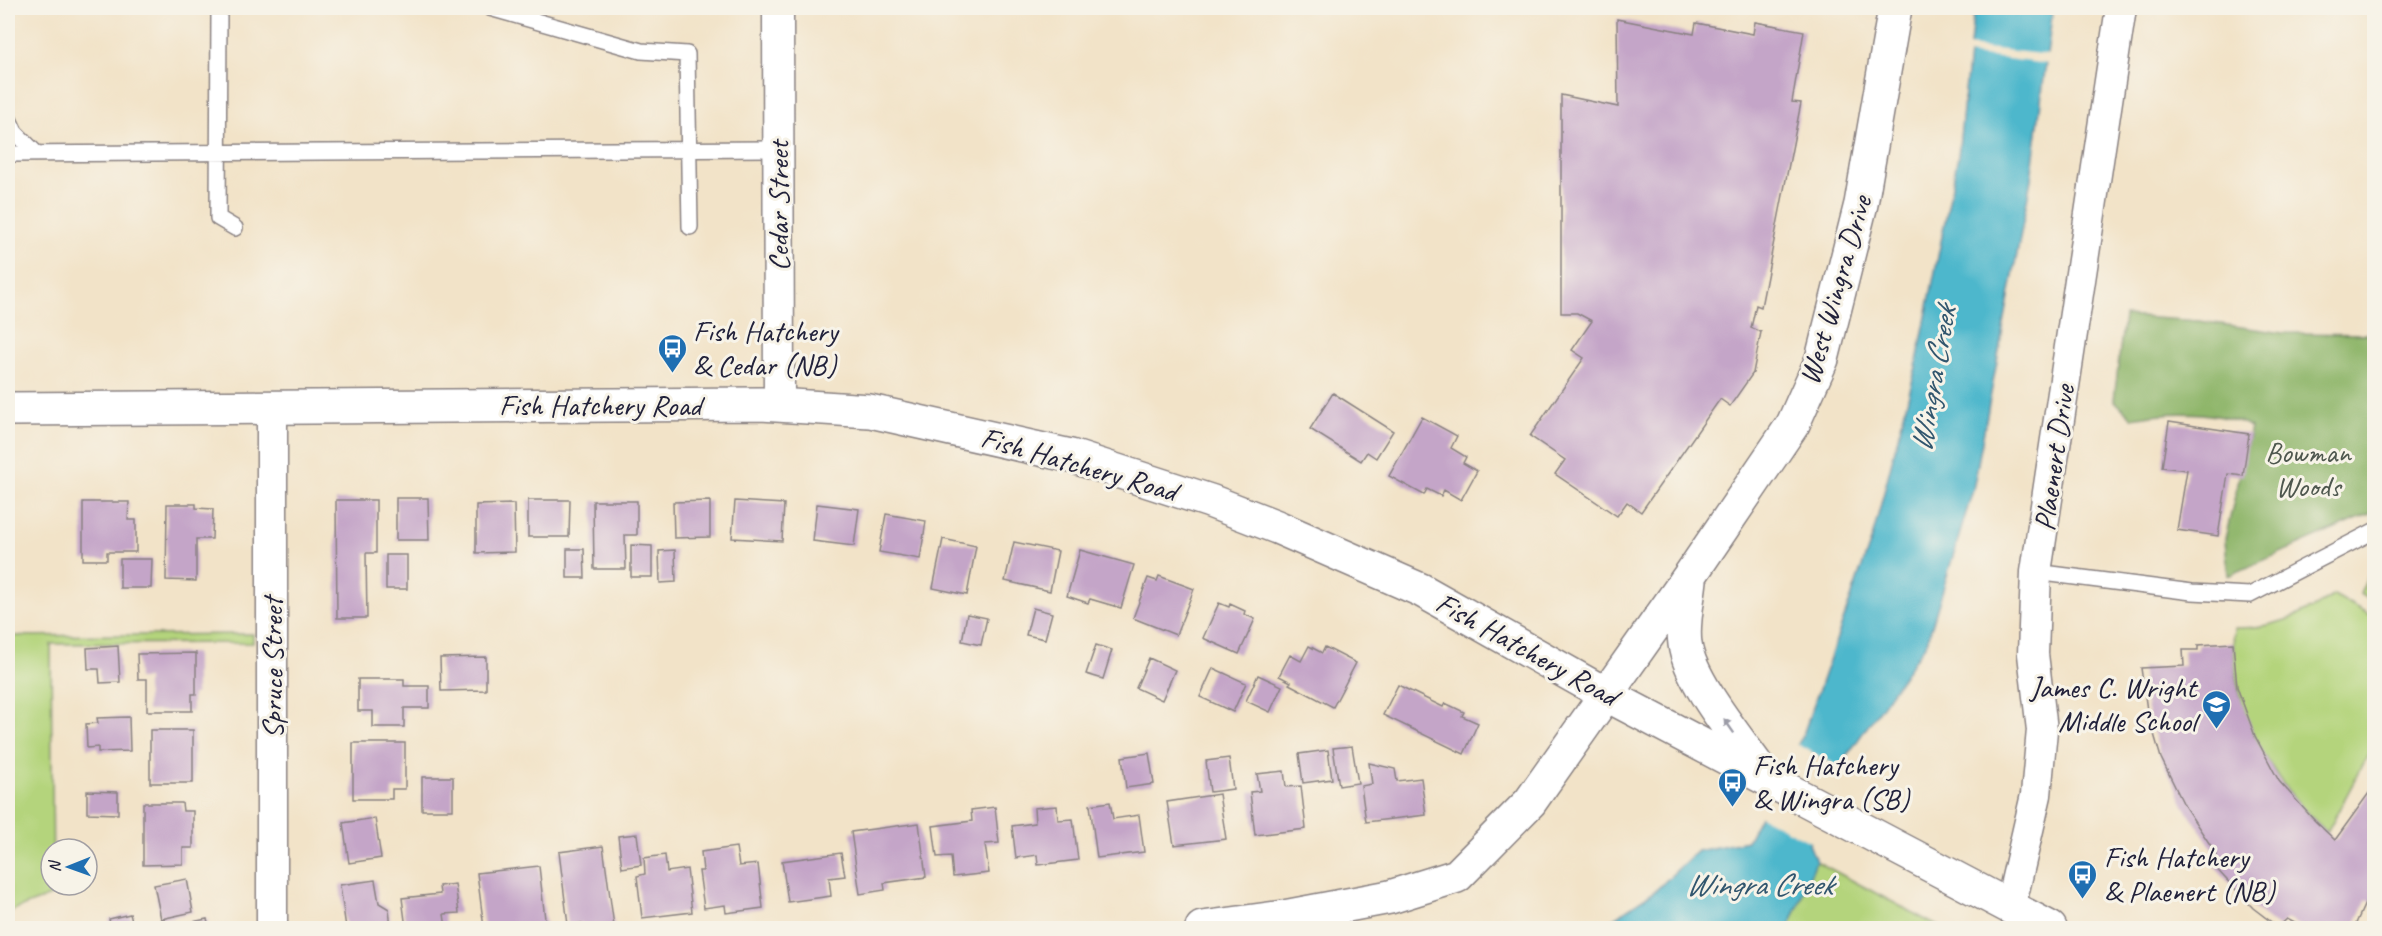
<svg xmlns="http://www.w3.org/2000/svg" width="2382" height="936" font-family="Caveat,sans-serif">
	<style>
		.green { fill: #b4d47b; stroke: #6b7b5b; stroke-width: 1.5 }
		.forest { fill: #8fb66b; stroke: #586c53; stroke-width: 1.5 }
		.water { fill: #4eb7cc; stroke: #386c84; stroke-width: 1.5 }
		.pier { fill: #f2e3c8 }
		.building { fill: #c4a5c8 }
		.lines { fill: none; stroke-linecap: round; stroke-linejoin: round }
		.lane-casing { stroke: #8a8282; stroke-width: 18 }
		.street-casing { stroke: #8a8282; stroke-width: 33 }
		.secondary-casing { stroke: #8a8282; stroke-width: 36 }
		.lane { stroke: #fff; stroke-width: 15 }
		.street { stroke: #fff; stroke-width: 30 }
		.secondary { stroke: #fff; stroke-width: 33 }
		.oneway { fill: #9c9ca7 }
		.labels { text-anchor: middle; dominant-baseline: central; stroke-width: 6; stroke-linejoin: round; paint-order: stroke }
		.street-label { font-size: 30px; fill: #22223b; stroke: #f7f3e8 }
		.poi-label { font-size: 30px; fill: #22223b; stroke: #f7f3e8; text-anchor: start }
		.park-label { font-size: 30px; fill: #4e574e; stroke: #f7f3e8 }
		.water-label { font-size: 32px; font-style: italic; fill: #31566e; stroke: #f7f3e8 }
	</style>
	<rect width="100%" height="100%" fill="#f7f3e8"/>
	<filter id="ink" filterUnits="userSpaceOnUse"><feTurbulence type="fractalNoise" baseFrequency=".0167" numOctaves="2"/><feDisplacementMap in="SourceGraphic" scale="12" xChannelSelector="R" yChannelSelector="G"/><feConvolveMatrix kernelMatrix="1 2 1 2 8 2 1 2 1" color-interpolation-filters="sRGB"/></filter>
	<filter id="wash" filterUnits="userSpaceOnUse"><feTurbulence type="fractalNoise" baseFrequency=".008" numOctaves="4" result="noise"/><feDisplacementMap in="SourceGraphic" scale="24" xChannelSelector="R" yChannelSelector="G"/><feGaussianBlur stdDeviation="1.35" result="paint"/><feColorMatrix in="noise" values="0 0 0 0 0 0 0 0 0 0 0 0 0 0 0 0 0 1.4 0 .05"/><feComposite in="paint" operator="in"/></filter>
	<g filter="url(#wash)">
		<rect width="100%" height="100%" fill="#f2e3c8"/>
		<path class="green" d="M2374 571V602L2360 594 2369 574Z
			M2334 595 2374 617V744L2327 832C2270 781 2228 707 2234 628 2272 629 2302 616 2334 595Z
			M253 634V643L51 644 53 895 8 912V636Z
			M1816 861 1941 928H1789Z"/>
		<path class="forest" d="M2124 316 2199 321 2283 333 2374 334V512L2228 576 2225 539 2251 427C2218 410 2169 411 2132 418L2114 400Z"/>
		<path class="water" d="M1974 8H2053L2031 179 1973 490 1927 642 1846 757 1809 844 1816 861 1789 928H1599L1655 891 1697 851 1747 841 1803 735 1873 535 1916 367 1958 156Z"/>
		<path class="pier" d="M1967 46 2050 55 2049 64 1966 54Z
			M1795 743 1844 769 1812 843 1758 815Z"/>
		<g id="blocks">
			<path class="building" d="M1617 19 1694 34 1696 23 1753 34 1755 22 1804 31 1792 102 1801 103 1761 307 1756 305 1751 328 1761 332 1753 373 1730 406 1720 399 1641 512 1627 502 1617 516 1555 474 1565 460 1530 436 1584 358 1572 350 1592 321 1577 313H1561V95L1618 107Z
				M1333 393 1393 431 1376 458 1367 452 1361 461 1310 429Z
				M1422 417 1457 436 1451 448 1466 457 1463 463 1477 471 1461 500 1444 490 1441 496 1427 489 1424 495 1389 476Z
				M2169 422 2249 434 2243 476 2228 474 2218 536 2177 530 2187 470 2162 467Z
				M396 498H428L429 540H396Z
				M336 500H376V553H366L367 618H337Z
				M528 500H570L569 537H528Z
				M593 501H637V535H625L626 569H594Z
				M710 501V537L674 538 673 502Z
				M735 501 784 504 782 541 732 538Z
				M83 502H129L128 520H136V552H107V560H83Z
				M167 504H196V508L213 509 212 539H196V581L166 580Z
				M514 504 515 552 476 553V505Z
				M817 504 859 509 854 546 813 541Z
				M886 514 926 521 920 559 879 552Z
				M943 539 976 546 967 595 933 588Z
				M1014 542 1058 551 1050 591 1005 581Z
				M631 545 652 546V577H631Z
				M567 549H584L585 578H567Z
				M675 550 676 582 660 583 659 551Z
				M1080 550 1134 565 1121 608 1090 599 1088 603 1067 596Z
				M386 555H407V589H386Z
				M120 559H152L151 588H120Z
				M1159 576 1194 589 1176 635 1133 618 1148 578 1157 581Z
				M1219 603 1229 607 1230 604 1245 611 1244 614 1255 619 1239 654 1203 638Z
				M1033 608 1052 613 1045 639 1026 635Z
				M967 614 987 618 981 645 962 641Z
				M2233 643 2237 687 2255 736 2279 781 2315 821 2335 840 2374 786V902L2367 899 2354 928H2304L2287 919 2278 927 2253 908 2210 862 2217 855 2185 807 2161 758 2147 710 2141 668 2184 666 2183 650H2198V645Z
				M1096 645 1112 650 1103 679 1086 674Z
				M118 646 120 682 100 683 99 669H88L87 648Z
				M1309 646 1322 653 1325 647 1356 663 1333 707 1289 684 1291 682 1279 676 1290 655 1301 661Z
				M196 653V694H192V711H147V679H138L137 654Z
				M486 657V690L441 691 440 658Z
				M1149 658 1175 670 1162 700 1136 688Z
				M1213 668 1246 683 1233 712 1200 697Z
				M1258 675 1282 686 1270 712 1246 701Z
				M358 679H404V686H429V708H404V727H373V711H358Z
				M1398 685 1443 707 1445 703 1464 712 1462 716 1478 723 1464 754 1383 715Z
				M129 717 130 751 98 752V747L87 748 86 724 98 723 97 718Z
				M150 730H193V783H150Z
				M353 743H405V789H392V799H353Z
				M1352 746 1358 783 1339 786 1333 748Z
				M1328 750 1332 779 1303 783 1299 754Z
				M1149 753 1154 784 1126 788 1122 757Z
				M1229 758 1233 789 1210 792 1206 761Z
				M1369 763 1395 769 1397 781 1421 778 1426 815 1366 822 1361 786 1372 784Z
				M1284 771 1286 787 1301 786 1306 829 1255 835 1250 792 1260 791 1257 774Z
				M422 777H453V810H422Z
				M87 791 118 792V814L87 813Z
				M1219 794 1226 839 1174 845 1167 802Z
				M1110 802 1113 819 1139 815 1144 852 1097 858 1090 805Z
				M143 803H182L183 811H193V848H183V864L143 865Z
				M1057 806 1058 820 1073 819 1078 860 1038 865 1037 855 1016 858 1012 826 1035 823 1034 808Z
				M995 807 999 843 985 844 989 873 953 877 951 856 937 857 933 826 972 821 971 810Z
				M375 818 381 858 349 863 343 823Z
				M919 823 926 877 884 883 885 890 860 894 851 832Z
				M637 834 641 865 622 868 618 836Z
				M603 846 614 926 583 928 582 923 568 925 559 852Z
				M736 847 739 866 758 864 763 908 726 913 725 905 704 908 699 871H703L701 852Z
				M841 853 845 876 829 878 831 896 788 902 782 861Z
				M665 855 667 872 687 869 692 912 642 918 637 876 645 874 644 858Z
				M539 866 546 928H484L477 873Z
				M187 879 193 912 161 919 154 885Z
				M375 880 379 903 389 909 391 928H346L340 885Z
				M455 884 459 913 444 914 446 928H406L402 898 440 894 439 886Z
				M130 914 134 928H111L109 919Z
				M207 919 209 928H182V924Z"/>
		</g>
	</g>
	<g filter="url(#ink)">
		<use href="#blocks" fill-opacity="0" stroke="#8a8282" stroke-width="1.5"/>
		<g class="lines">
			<defs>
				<path id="lane" d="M219 8 218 218 235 228
					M490 8 641 51 687 54 690 227
					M8 117 15 132 37 154
					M8 154 778 149
					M2036 572 2192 592 2250 595 2374 531"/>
				<path id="street" d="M778 8 779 405
					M2010 908 2036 795 2042 730 2033 654 2036 572 2121 8
					M272 928V407"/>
				<path id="secondary" d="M8 409 761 404 870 411 1071 456 1210 501 1277 527 1421 590 1607 695 2050 928
					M1690 580C1688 601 1682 623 1685 644 1689 680 1739 740 1760 770
					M1202 928 1284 917 1390 897 1457 876 1530 802 1691 574 1793 424 1822 359 1861 204 1895 8"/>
			</defs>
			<use href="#lane" class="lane-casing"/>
			<use href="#street" class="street-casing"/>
			<use href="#secondary" class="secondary-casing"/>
			<use href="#lane" class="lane"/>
			<use href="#street" class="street"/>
			<use href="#secondary" class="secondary"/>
		</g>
		<defs><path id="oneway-solid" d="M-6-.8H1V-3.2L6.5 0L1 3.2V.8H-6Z" transform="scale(1.5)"/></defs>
		<use class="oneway" href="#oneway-solid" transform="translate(1729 726) rotate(-125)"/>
	</g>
	<defs>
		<symbol id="bus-pin" viewBox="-11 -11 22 30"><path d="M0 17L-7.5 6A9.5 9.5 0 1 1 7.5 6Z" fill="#1f6fb2" stroke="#f7f3e8"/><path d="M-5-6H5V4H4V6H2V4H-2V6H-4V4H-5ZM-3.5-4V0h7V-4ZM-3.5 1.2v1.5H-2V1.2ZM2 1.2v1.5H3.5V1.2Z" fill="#fff"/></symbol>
		<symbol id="school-pin" viewBox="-11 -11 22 30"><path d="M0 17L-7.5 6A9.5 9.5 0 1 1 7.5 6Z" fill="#1f6fb2" stroke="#f7f3e8"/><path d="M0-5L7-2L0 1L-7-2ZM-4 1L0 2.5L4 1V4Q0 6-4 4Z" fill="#fff"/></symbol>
	</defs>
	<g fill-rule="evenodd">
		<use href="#bus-pin" x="656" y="332" width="33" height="45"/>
		<use href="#school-pin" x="2200" y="688" width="33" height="45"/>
		<use href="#bus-pin" x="1716" y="766" width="33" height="45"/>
		<use href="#bus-pin" x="2066" y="858" width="33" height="45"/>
	</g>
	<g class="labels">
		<g class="street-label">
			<text transform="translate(778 206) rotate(-90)">Cedar Street</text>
			<text transform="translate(1835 290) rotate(-74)">West Wingra Drive</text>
			<text x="600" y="405">Fish Hatchery Road</text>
			<text transform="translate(2054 458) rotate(-82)">Plaenert Drive</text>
			<text transform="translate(1079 464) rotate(16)">Fish Hatchery Road</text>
			<text transform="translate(1527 649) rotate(29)">Fish Hatchery Road</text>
			<text transform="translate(272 668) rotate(-90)">Spruce Street</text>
		</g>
		<g class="poi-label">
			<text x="693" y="331">Fish Hatchery<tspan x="693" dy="34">&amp; Cedar (NB)</tspan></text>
			<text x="2196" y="687" text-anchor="end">James C. Wright<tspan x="2196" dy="34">Middle School</tspan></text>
			<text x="1753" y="765">Fish Hatchery<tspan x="1753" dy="34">&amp; Wingra (SB)</tspan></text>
			<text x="2104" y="857">Fish Hatchery<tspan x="2104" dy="34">&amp; Plaenert (NB)</tspan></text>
		</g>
		<g class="park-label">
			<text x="2308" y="452">Bowman<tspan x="2308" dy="34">Woods</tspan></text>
		</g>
		<g class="water-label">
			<text transform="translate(1933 379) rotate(-80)">Wingra Creek</text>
			<text x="1759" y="884">Wingra Creek</text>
		</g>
	</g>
	<rect width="2382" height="936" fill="none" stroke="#f7f3e8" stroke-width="30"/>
	<g transform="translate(69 867) rotate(269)"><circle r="28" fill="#f7f3e8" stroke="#a29fa3" stroke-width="1.5"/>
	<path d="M0-4.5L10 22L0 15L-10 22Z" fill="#1f6fb2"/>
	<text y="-9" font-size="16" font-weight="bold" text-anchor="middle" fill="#22223b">N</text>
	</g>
</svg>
